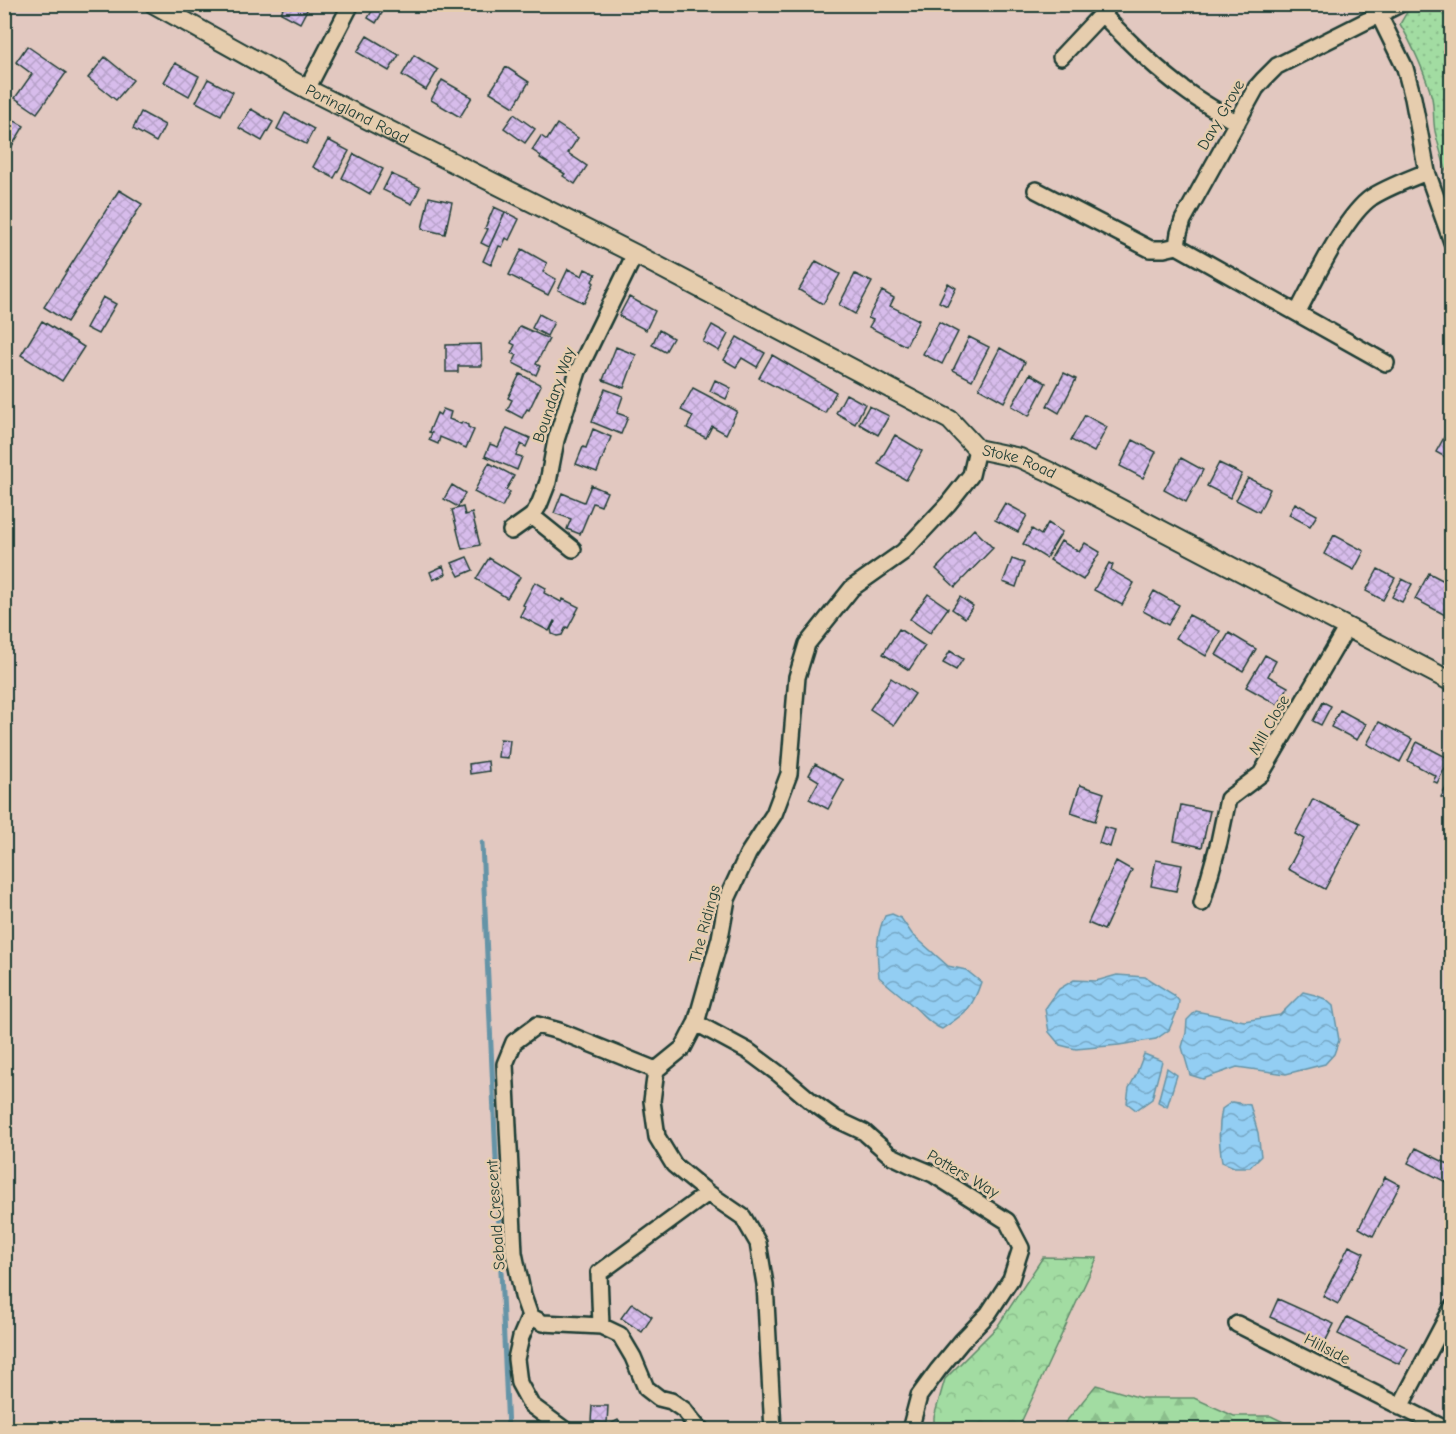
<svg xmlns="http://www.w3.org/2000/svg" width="1456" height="1434" font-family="'Comic Neue',sans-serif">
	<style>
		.grass { fill: url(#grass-dots); stroke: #608c6b; stroke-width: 1.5 }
		.forest { fill: url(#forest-firs); stroke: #608c6b; stroke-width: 1.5 }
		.park { fill: url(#park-crowns); stroke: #608c6b; stroke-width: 1.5 }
		.water { fill: url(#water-waves); stroke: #6594a7; stroke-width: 1.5 }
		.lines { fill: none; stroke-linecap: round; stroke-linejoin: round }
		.stream { stroke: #6594a7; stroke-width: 5 }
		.building { fill: url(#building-cross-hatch); stroke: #1f3d34; stroke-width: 1.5 }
		.minor-casing { stroke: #1f3d34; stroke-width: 20 }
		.tertiary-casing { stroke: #1f3d34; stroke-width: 22 }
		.minor { stroke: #e6cdae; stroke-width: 15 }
		.tertiary { stroke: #e6cdae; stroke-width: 18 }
		.labels { text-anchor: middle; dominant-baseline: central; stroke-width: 5; stroke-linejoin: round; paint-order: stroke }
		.street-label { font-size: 16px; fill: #1f3d34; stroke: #e6cdae }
	</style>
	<defs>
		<pattern id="grass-dots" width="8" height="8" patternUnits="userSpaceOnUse" patternTransform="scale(1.5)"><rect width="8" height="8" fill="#a2dca2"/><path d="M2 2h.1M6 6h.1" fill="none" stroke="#8bbe8c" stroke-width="1.8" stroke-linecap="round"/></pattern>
		<pattern id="forest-firs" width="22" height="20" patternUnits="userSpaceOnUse" patternTransform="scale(1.5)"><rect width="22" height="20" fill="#a2dca2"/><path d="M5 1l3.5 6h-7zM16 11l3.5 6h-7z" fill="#8bbe8c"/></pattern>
		<pattern id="park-crowns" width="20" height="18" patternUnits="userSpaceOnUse" patternTransform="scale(1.5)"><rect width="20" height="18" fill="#a2dca2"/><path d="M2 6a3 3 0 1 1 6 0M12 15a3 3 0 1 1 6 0" fill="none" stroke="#8bbe8c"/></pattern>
		<pattern id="water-waves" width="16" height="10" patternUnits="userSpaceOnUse" patternTransform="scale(1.5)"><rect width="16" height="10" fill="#93cef3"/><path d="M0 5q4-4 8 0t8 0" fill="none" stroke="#77a8c6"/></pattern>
		<pattern id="building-cross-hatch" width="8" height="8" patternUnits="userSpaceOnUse" patternTransform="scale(1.5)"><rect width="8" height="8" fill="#d7bceb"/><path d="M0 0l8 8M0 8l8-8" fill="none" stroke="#b8a2ca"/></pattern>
	</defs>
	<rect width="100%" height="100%" fill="#e2c8c0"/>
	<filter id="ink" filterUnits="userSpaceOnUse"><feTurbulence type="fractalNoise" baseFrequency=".0167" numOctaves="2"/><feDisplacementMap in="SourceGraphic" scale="12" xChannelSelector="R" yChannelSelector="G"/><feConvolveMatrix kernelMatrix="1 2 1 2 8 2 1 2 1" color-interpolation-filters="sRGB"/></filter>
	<g filter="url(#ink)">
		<path class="grass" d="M1423 4 1451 5V185C1445 167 1439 149 1435 131 1433 120 1434 108 1432 98 1426 75 1412 44 1400 24L1407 12Z"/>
		<path class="forest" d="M1096 1385 1141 1398H1194L1234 1416H1271L1298 1429H1060Z"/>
		<path class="park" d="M1043 1257 1097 1258 1018 1429H934V1417L945 1379 997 1327Z"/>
		<path class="water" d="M892 914 901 918 912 934 948 966 966 970 981 982C972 1010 964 1014 942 1029 929 1024 923 1014 912 1005 901 995 890 987 879 977 877 955 875 936 885 916Z
			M1117 975 1145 977 1174 995 1179 1001 1178 1009 1169 1030 1156 1039 1119 1045 1076 1049 1060 1045 1049 1032 1045 1009 1059 989 1074 980 1096 981Z
			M1303 992 1315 995 1325 999 1333 1006 1339 1040 1334 1054 1325 1064 1286 1074 1237 1067 1203 1079 1190 1075 1182 1047 1186 1033 1187 1020 1196 1011 1244 1021 1280 1015Z
			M1144 1054 1162 1061 1152 1099 1136 1110 1127 1103 1129 1088 1136 1075Z
			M1167 1068 1177 1075 1167 1107 1158 1102Z
			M1232 1102 1250 1105 1258 1133 1261 1156 1250 1167H1234L1222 1162C1219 1143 1218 1129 1222 1109Z"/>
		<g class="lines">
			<path class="stream" d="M482 843 508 1430"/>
		</g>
		<path class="building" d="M285 4H310L300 23 281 13Z
			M376 4 385 8 376 23 368 18Z
			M367 36 399 55 389 71 357 52Z
			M27 46 66 73 37 113 15 98 32 74 16 62Z
			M414 55 438 70 426 90 402 75Z
			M105 57 133 80 116 100 88 78Z
			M175 63 199 76 189 96 164 82Z
			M506 67 529 82 514 107 490 92Z
			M208 79 233 92 221 115 196 102Z
			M442 80 472 97 460 117 431 100Z
			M251 109 273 122 262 141 239 128Z
			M141 112 165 125 156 142 133 129Z
			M285 113 314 129 306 144 277 129Z
			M514 114 535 129 525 143 504 128Z
			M4 115 24 126 4 159Z
			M557 124 578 138 568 153 587 166 575 184 563 176 565 174 540 158 541 156 532 150 541 136 547 140Z
			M328 140 349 151 334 178 313 167Z
			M354 154 383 169 370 194 342 178Z
			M391 174 420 187 412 204 383 190Z
			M119 190 142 204 67 322 44 307Z
			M429 197 452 202 445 234 422 229Z
			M494 207 505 212 489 247 481 243 488 229 485 228Z
			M505 212 519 219 509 240 506 238 502 247 499 246 491 265 483 261Z
			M522 249 547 263 543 272 556 279 548 295 509 275Z
			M816 261 840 274 823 304 799 290Z
			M568 269 582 276 585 269 596 274 592 281 594 283 584 303 558 290Z
			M855 274 872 282 855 314 839 305Z
			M948 283 956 288 947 306 939 302Z
			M882 291 894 298 890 306 919 320 906 346 869 327 873 320 868 318Z
			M103 297 116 304 98 334 86 328Z
			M629 297 655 311 646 330 619 316Z
			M539 314 554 322 547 336 532 328Z
			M42 321 84 347 62 381 21 355Z
			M939 322 958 332 942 364 923 354Z
			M712 325 728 334 719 351 703 342Z
			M520 326 549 339 536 364 540 366 536 375 513 363 517 355 511 353 515 345 511 343Z
			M659 330 673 338 665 352 652 345Z
			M737 337 765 353 757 367 742 358 736 367 724 360Z
			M969 337 989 347 972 380 953 370Z
			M481 344 482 366H458V372H446V345Z
			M616 347 636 355 624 388 603 380Z
			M1000 348 1025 362 1004 402 979 388Z
			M772 355 836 392 825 413 759 378Z
			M1064 373 1076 379 1059 413 1047 406Z
			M520 374 541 385 529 410 527 409 522 418 507 410 512 400 508 398Z
			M1030 374 1046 383 1029 416 1012 406Z
			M715 380 731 388 726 399 710 391Z
			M693 388 737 411 726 434 712 426 706 438 687 428 693 416 681 410Z
			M605 389 623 396 617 413 628 417 621 434 592 422Z
			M846 394 865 404 855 424 836 413Z
			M869 406 889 416 878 435 859 424Z
			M443 409 451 412 449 419 461 424 462 422 468 425V427L474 430 466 448 440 437 438 444 429 440 432 433 429 432 437 413 440 415Z
			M1085 415 1107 427 1094 452 1071 440Z
			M1452 423V461L1436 452Z
			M507 428 530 438 526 447 521 444 516 455 522 457 517 470 485 456 490 444 498 447Z
			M593 429 611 437 597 472 576 464 583 447 586 448Z
			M895 435 922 451 906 480 878 464Z
			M1133 440 1156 452 1143 478 1120 466Z
			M1181 458 1203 470 1186 502 1164 490Z
			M489 463 514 476 506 490 510 492 502 507 474 492Z
			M1219 463 1242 474 1230 498 1207 486Z
			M1248 478 1270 489 1259 512 1236 500Z
			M452 485 465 493 458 507 444 499Z
			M591 485 607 492 601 506 593 503 580 534 567 529 571 519 554 513 562 493 584 502Z
			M1005 503 1027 515 1018 532 995 520Z
			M1295 503 1317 515 1310 526 1289 515Z
			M463 507 465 515 472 513 480 545 462 549 452 510Z
			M1048 523 1062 532 1046 558 1023 544 1032 529 1041 535Z
			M974 529 993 548 955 587 936 569Z
			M1334 535 1364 551 1354 570 1324 554Z
			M1061 541 1079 552 1085 543 1100 552 1083 580 1050 560Z
			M467 557 473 570 459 576 452 563Z
			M489 558 520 577 507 598 476 579Z
			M1012 559 1024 563 1016 587 1003 582Z
			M1109 563 1113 565 1111 570 1134 583 1122 605 1094 590Z
			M443 566 446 574 433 580 430 572Z
			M1378 569 1395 578 1383 600 1366 591Z
			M1429 573 1452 585V609L1447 616 1415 599Z
			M1402 579 1412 584 1402 602 1392 597Z
			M535 582 546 588 544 593 561 602 563 599 579 607 568 628 566 627 562 635 557 636 552 634 551 629 555 622 554 621 549 631 520 616 525 606 523 605Z
			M1154 591 1179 605 1168 625 1143 611Z
			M928 594 948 608 930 633 910 619Z
			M960 597 973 606 965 618 952 609Z
			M1189 615 1220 631 1206 656 1176 638Z
			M899 629 925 646 909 670 883 654Z
			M1229 633 1256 649 1243 671 1216 655Z
			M950 651 963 659 956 670 943 663Z
			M1265 655 1276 661 1268 676 1288 687 1278 705 1246 687Z
			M891 678 915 694 894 725 870 709Z
			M1323 702 1331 706 1321 725 1313 721Z
			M1340 710 1366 724 1357 740 1331 727Z
			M1379 722 1412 739 1400 762 1367 744Z
			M500 739 510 740 508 758 498 757Z
			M1417 742 1450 759 1437 783 1433 781 1436 776 1408 761Z
			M488 761 489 771 470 774 469 764Z
			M815 764 844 780 828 809 809 799 819 781 809 775Z
			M1452 777V803L1441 797Z
			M1080 785 1104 793 1095 821 1071 813Z
			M1313 799 1360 823 1325 889 1288 869 1304 839 1295 834Z
			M1181 805 1210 811 1202 847 1174 841Z
			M1104 827 1115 830 1110 847 1099 843Z
			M1156 860 1182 865 1176 891 1151 886Z
			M1116 861 1132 870 1104 930 1088 923Z
			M1416 1148 1452 1166V1185L1408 1163Z
			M1385 1177 1400 1185 1373 1236 1359 1228Z
			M1349 1246 1364 1253 1338 1304 1323 1296Z
			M1278 1299 1334 1324 1325 1342 1270 1317Z
			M632 1303 652 1317 642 1332 621 1318Z
			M1347 1317 1408 1348 1399 1364 1338 1334Z
			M592 1406H608L607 1423 591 1422Z
			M618 1420 623 1430H599Z"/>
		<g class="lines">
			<defs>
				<path id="minor" d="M1102 14C1129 42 1157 70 1189 93 1204 104 1221 113 1237 123
					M1379 15 1405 68 1413 98 1427 172 1452 242
					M1061 57 1111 4
					M307 89 351 4
					M1036 190 1150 249H1164L1177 246 1386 363
					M1177 246 1179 233 1183 220 1256 88 1264 79 1277 66 1400 4
					M1297 313C1314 282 1344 216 1372 197 1388 187 1409 179 1427 172
					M532 516 573 549
					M511 531 532 516 539 505 548 482 556 440 578 371 635 254
					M1202 903 1219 842 1228 799 1261 774 1347 627
					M696 1023 748 1051 779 1074 812 1102 836 1119 864 1132 890 1155 909 1164 933 1174 1007 1221 1021 1248 1011 1279 988 1314 962 1341 938 1370 919 1396 910 1430
					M656 1070 559 1031 537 1025 514 1042 505 1064 514 1253 523 1296 530 1316 543 1323 601 1326 620 1335 633 1357 646 1388 659 1398 671 1401 684 1410 698 1428 702 1430
					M530 1316 521 1337 516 1359 519 1383 531 1405 565 1430
					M1237 1324 1447 1430
					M601 1326 599 1273 708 1193
					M1400 1407 1452 1308
					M773 1430 765 1284 758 1243 743 1217 708 1193 674 1165 657 1137 652 1101 656 1070 683 1048 696 1023 720 938 727 899 748 854 774 814 789 774 797 677 807 644 852 588 903 552 948 504 971 475 977 449"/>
				<g id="tertiary">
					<path id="s1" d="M154 4 307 89 635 254 950 420 977 449 1020 458 1050 472 1452 682"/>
				</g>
			</defs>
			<use href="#minor" class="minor-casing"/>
			<use href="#tertiary" class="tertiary-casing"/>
			<use href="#minor" class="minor"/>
			<use href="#tertiary" class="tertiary"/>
		</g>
	</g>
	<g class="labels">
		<g class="street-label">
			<text stroke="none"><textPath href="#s1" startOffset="231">Poringland Road</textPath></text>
			<text transform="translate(1221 115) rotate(-60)">Davy Grove</text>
			<text transform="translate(554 395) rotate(-71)">Boundary Way</text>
			<text stroke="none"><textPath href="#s1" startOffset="982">Stoke Road</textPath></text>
			<text transform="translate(1269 725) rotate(-60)">Mill Close</text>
			<text transform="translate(705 924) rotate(-75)">The Ridings</text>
			<text transform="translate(963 1174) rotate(30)">Potters Way</text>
			<text transform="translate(496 1215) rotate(-94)">Sebald Crescent</text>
			<text transform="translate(1327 1349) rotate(27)">Hillside</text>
		</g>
	</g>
	<rect width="1456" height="1434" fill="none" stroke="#e6cdae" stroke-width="24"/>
	<rect x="12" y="12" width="1432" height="1410" fill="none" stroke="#1f3d34" stroke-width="2" filter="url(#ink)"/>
</svg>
